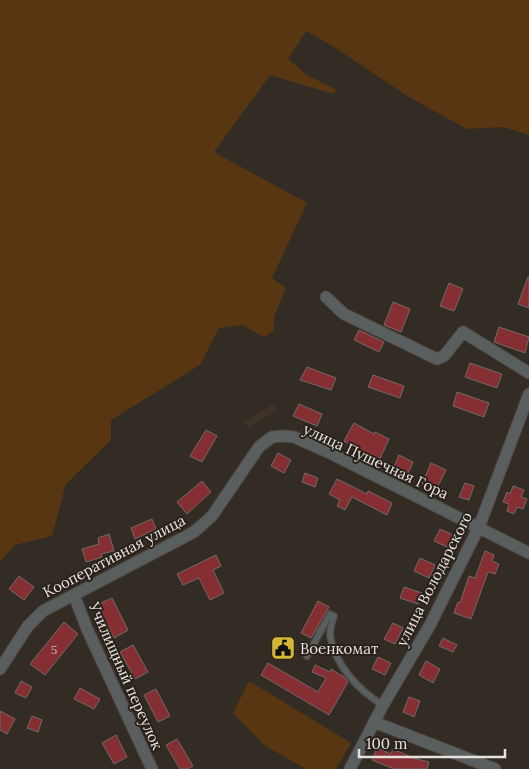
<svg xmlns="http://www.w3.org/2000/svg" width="529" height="769" font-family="Lora,serif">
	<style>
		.built { fill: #3f3327 }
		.green { fill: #573611 }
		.building { fill: #852f32; stroke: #756867 }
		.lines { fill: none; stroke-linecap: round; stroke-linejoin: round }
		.lane-casing { stroke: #504942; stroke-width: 8 }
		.street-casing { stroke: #504942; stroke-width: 13 }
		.lane { stroke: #595e5f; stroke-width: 5.5 }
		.street { stroke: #595e5f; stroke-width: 11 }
		.labels { text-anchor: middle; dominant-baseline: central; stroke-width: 4; stroke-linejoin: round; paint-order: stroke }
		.number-label { font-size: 12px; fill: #ceb5b2 }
		.street-label { font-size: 15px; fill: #e6e2dd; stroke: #29221b }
		.poi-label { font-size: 15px; fill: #e6e2dd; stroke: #29221b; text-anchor: start }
	</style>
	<rect width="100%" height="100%" fill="#332c25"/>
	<path class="built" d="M273 404 277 410 248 428 244 422Z"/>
	<path class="green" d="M0 0H529V135L503 127 467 129 409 97 331 45 306 31 288 59 307 75 337 90 333 94 270 75 214 152 307 203 272 278 286 288 274 317V331L263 337 243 325 219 328 200 365 111 420V440L66 484 52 536 15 545 0 562Z
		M249 681 351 743 336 769H306L264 745 233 713Z"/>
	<path class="building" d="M528 277H529V308L518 304Z
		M449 283 463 289 454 311 440 306Z
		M393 302 410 309 401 332 384 325Z
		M499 327 529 337 525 353 494 342Z
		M359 330 384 342 379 352 354 340Z
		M470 363 502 374 497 388 465 377Z
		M307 367 336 378 331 390 300 380Z
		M373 375 404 386 400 398 368 387Z
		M457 392 489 403 484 417 453 406Z
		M299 404 322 414 317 426 293 416Z
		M354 423 374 434 375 432 389 439 378 463 358 453 360 450 344 441Z
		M206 430 217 436 202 462 190 456Z
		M278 453 291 460 284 473 271 466Z
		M399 455 413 462 407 476 393 469Z
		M431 463 446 470 436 490 422 484Z
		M305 473 318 478 315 487 302 482Z
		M337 479 367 494 368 491 392 503 387 515 352 497 345 510 337 506 340 500 329 494Z
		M202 481 211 492 187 514 177 502Z
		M465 483 474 486 469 500 459 497Z
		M513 486 524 490 521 497 527 499 523 509 517 507 514 514 507 511 509 504 503 502 507 492 510 494Z
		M152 519 156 529 135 539 131 528Z
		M440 529 460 538 454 550 434 541Z
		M109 534 114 551 101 554 102 557 86 562 82 549 99 544 98 538Z
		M485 551 494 555 492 561 499 564 495 574 488 572 471 619 454 613 458 602 460 603 469 576 475 578Z
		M216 555 221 566 213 570 224 593 210 600 199 578 183 585 177 574Z
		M420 558 435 565 429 578 414 571Z
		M19 576 34 587 24 600 9 589Z
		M404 587 422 593 418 604 400 598Z
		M112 598 128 630 114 638 97 605Z
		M318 601 329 607 311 638 301 633Z
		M64 622 78 634 45 675 30 664Z
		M393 623 403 628 395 644 384 639Z
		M443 638 457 645 453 652 439 646Z
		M133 645 148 672 135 679 120 652Z
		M378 657 391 663 385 675 372 669Z
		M426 661 440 669 433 683 419 675Z
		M268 663 318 692 326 678 312 672 315 665 330 672 331 669 344 677 348 682 329 715 261 675Z
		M21 681 32 687 26 698 15 693Z
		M80 688 100 699 94 709 74 699Z
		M156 689 170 716 158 722 144 695Z
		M409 697 420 701 414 717 403 712Z
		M0 711 15 719 7 734 0 730Z
		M32 716 42 720 38 732 27 728Z
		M116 735 127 757 114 764 102 743Z
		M177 739 193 766 188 769H180L166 745Z
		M377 748 391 754 393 749 413 758 429 762 427 769H394L372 760Z"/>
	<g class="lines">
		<defs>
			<path id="lane" d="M307 656 330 614 334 616C332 622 330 630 330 635 334 664 359 691 383 705"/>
			<path id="street" d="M326 297 344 314 437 359 444 356 463 332 529 373
				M74 595 87 629 152 769
				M0 669 28 626 43 611 194 532 212 516 259 447 272 437 283 436 294 437 330 453 529 553
				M374 722 495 769
				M350 769 383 705 430 625 479 527 529 394"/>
		</defs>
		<use href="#lane" class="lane-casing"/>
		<use href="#street" class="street-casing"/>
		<use href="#lane" class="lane"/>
		<use href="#street" class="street"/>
	</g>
	<defs>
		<symbol id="civic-square" viewBox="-11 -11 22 22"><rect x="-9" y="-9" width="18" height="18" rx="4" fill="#d4b635" stroke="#29221b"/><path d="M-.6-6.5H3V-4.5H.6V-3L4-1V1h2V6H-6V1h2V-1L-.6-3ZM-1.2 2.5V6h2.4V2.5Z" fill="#111"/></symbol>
	</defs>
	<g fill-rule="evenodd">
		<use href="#civic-square" x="269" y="634" width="28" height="28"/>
	</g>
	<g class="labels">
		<g class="number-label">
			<text x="54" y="649">5</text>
		</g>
		<g class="street-label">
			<text transform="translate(376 461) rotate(25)">улица Пушечная Гора</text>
			<text transform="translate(114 556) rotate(-28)">Кооперативная улица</text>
			<text transform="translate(434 579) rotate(-63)">улица Володарского</text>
			<text transform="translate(126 676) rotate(66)">Училищный переулок</text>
		</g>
		<g class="poi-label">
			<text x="300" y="648">Военкомат</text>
		</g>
	</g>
	<path d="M359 749v8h146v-8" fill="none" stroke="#e6e2dd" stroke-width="2.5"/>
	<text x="366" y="749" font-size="15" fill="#e6e2dd" stroke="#29221b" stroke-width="4" paint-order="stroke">100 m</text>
</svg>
